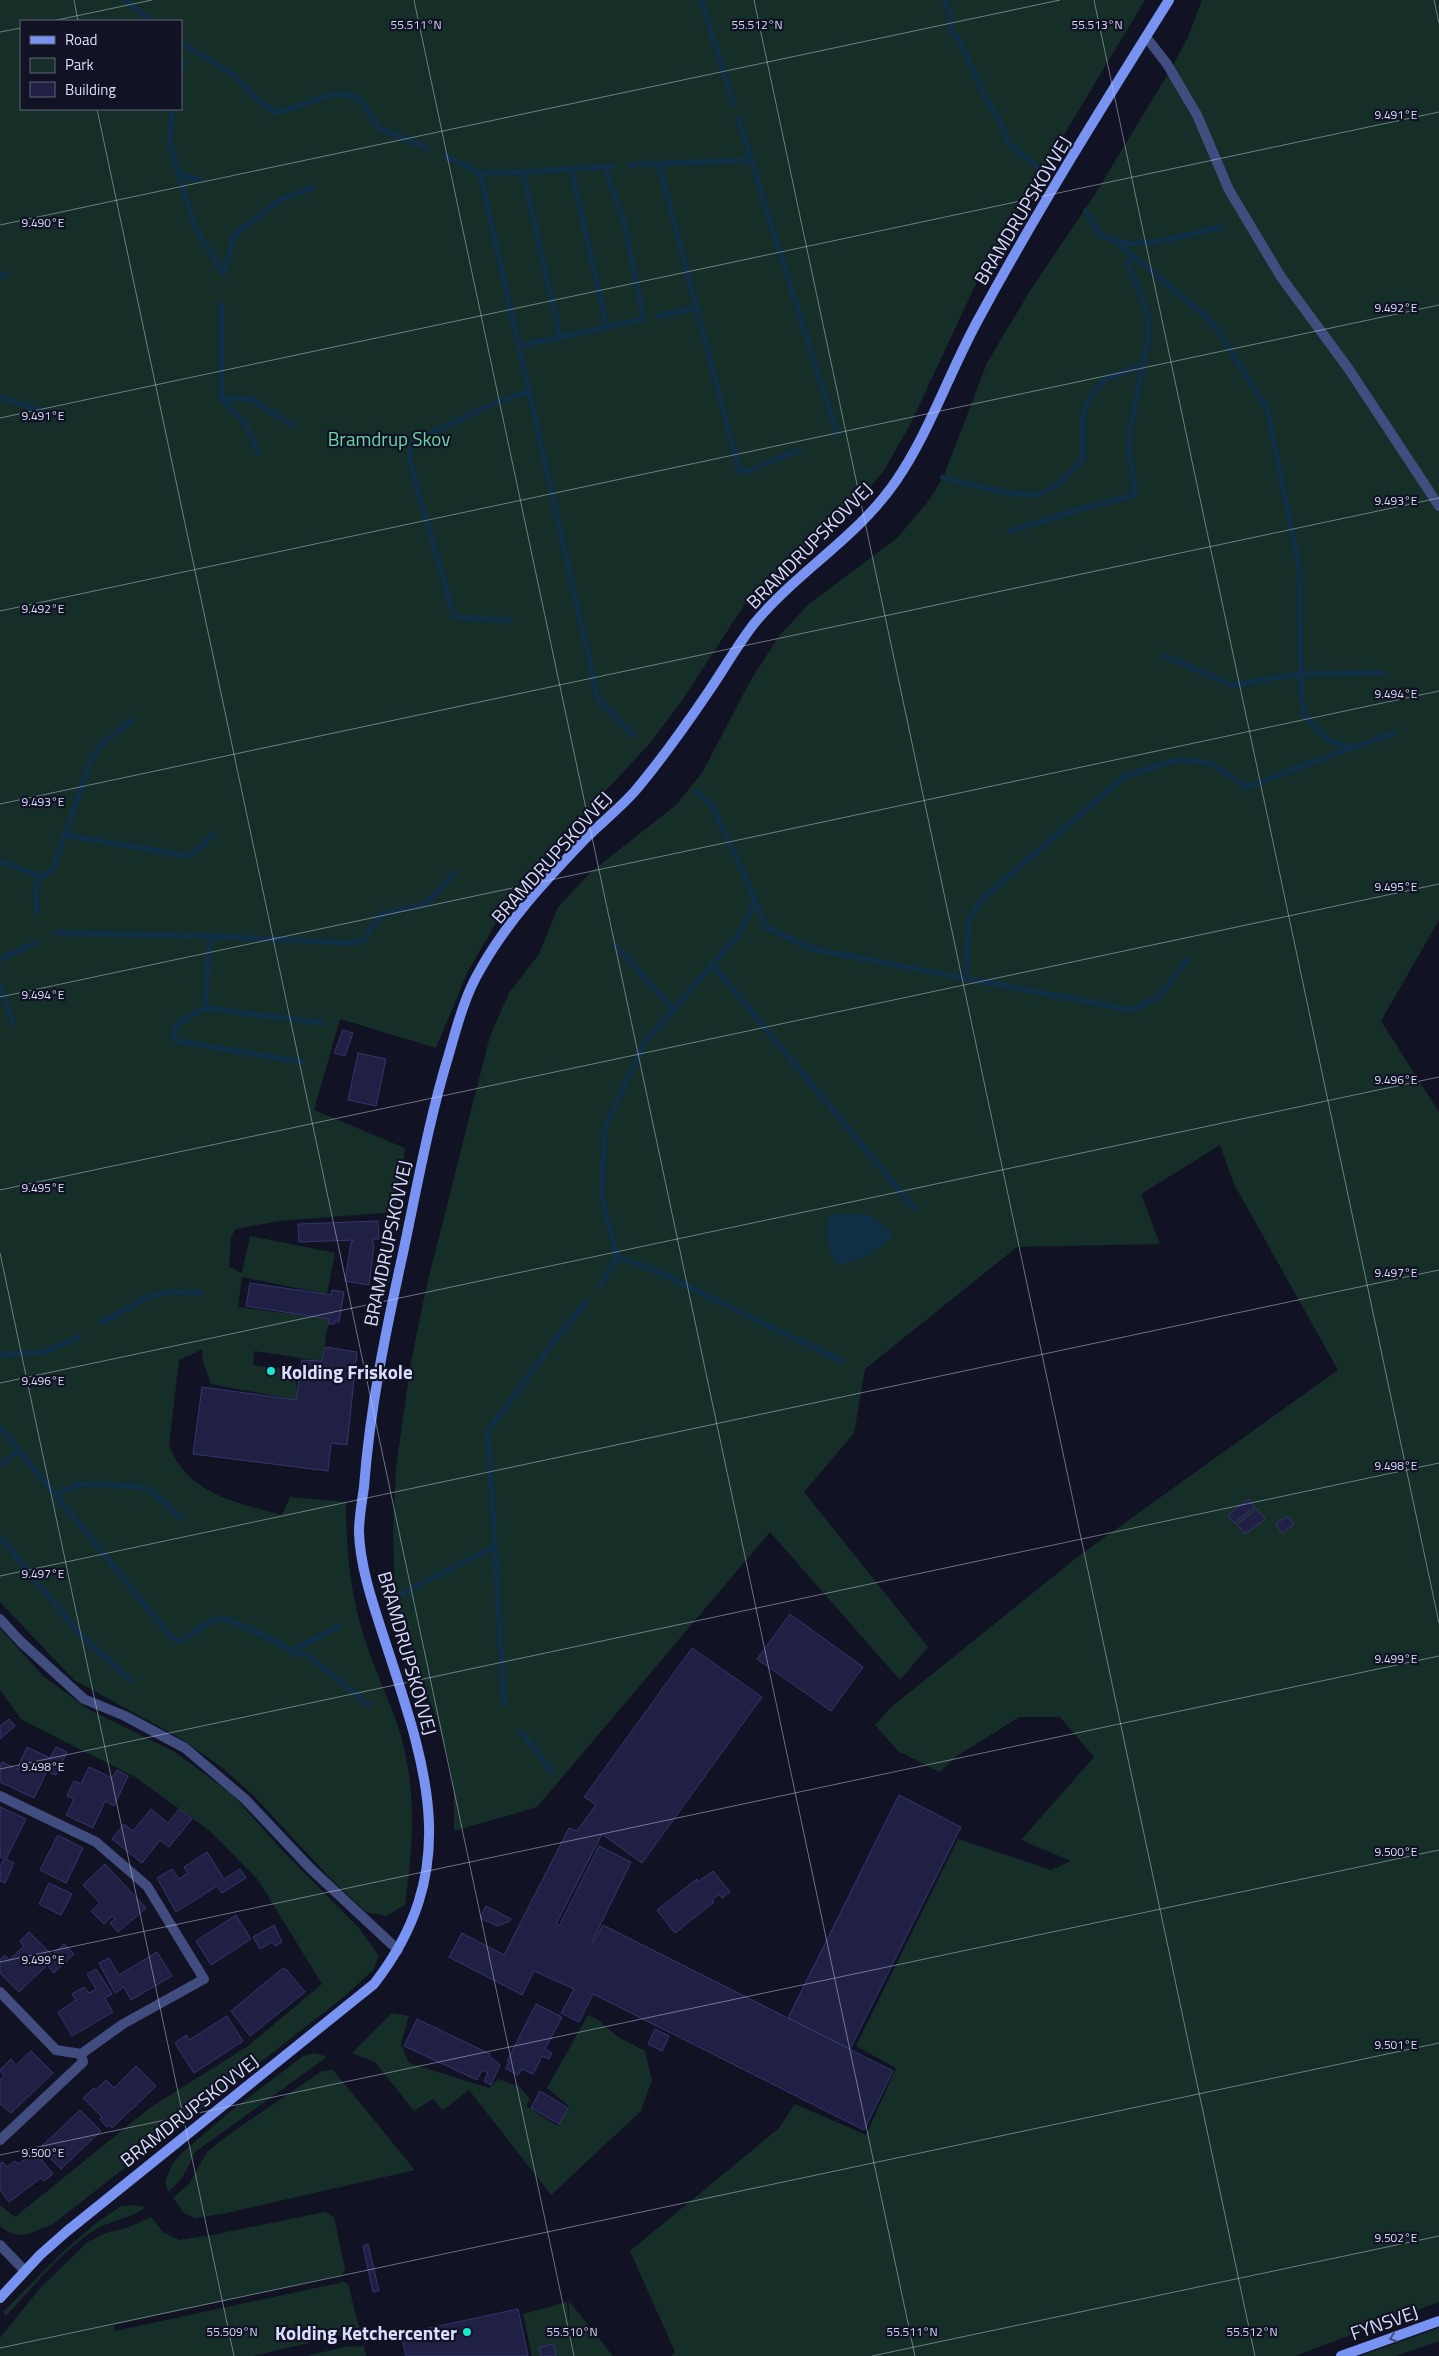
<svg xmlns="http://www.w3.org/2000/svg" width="1439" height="2356" font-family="'Titillium Web',sans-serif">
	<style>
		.green { fill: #152e27; fill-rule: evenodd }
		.water { fill: #112f44 }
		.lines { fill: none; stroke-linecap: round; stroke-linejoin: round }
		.stream { stroke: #112f44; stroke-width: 6 }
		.building { fill: #1f2044; stroke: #34366e }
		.street { stroke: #414d7f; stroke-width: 10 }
		.secondary { stroke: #7993f2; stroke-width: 10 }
		.oneway { stroke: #404d81 }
		.ticks { fill: none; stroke: #d9ddfb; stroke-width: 1; stroke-opacity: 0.45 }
		.poi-dot { fill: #18e9cc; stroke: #111325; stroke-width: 2 }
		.labels { text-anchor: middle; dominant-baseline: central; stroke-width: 4.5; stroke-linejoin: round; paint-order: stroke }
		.street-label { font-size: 19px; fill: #d9ddfb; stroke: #111325 }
		.park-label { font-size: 19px; fill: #6bd5a2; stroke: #111325 }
		.poi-label { font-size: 19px; font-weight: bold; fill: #d9ddfb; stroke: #111325; text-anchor: start }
		.ticks-label { font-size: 12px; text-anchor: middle; fill: #d9ddfb; stroke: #111325; stroke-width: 4.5; stroke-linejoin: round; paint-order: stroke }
	</style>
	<rect width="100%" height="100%" fill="#111325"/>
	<path class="green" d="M0 0H1145L981 273 911 423 885 469 853 508 767 580 745 604 681 702 650 743 517 887 468 971 436 1048 340 1019 314 1110 405 1148 396 1212 279 1221 236 1229 231 1236 229 1267 242 1273 250 1236 335 1253 327 1294 242 1277 238 1307 329 1319 322 1361 254 1351 253 1365 297 1371 296 1400 211 1384 202 1359 203 1349 179 1360 169 1446C190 1496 236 1502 282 1515L290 1497 346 1502C346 1548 350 1593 364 1637 374 1670 391 1702 401 1736 417 1796 413 1844 405 1905L386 1916 366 1912 331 1879 252 1794 220 1766 180 1738 74 1680 0 1602ZM21 21H181V109H21Z
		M1202 0H1439V920L1381 1021 1439 1112V2302L1295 2356H671L675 2352 630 2251 779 2128 795 2104 866 2135 896 2068 856 2046 958 1839 1051 1870 1071 1861 1021 1840 1094 1757 1060 1717H1019L957 1756 940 1772 898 1751 875 1725 890 1708 1080 1555 1338 1370 1234 1184 1220 1145 1141 1194 1160 1244 1017 1247 865 1369 854 1433 804 1492 928 1647 900 1680 770 1532 537 1807 454 1831V1792L450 1766 437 1720 411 1655 395 1593 393 1533 396 1467 411 1362 427 1284 490 1036 509 993 539 954 558 907 591 872 676 805 702 773 752 678 779 636 809 604 897 538 927 503 943 478 987 363 1030 291 1095 194 1171 69 1188 37Z
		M0 1628 43 1676 88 1709 175 1752 232 1794 281 1849 359 1928 379 1956 373 1970 345 1996 53 2224C31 2232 20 2243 0 2226V2205L15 2217 151 2107 248 2046 322 1984 258 1880 210 1831 135 1777 22 1720 0 1690Z
		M392 2013 409 2016 401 2044 409 2063 489 2088 498 2079 520 2087 530 2099 526 2106 558 2126 569 2106 547 2088 588 2015 598 2020 618 2037 645 2051 652 2080 641 2111 551 2195 469 2090 443 2110 433 2099 414 2111 375 2062 352 2053Z
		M315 2053 327 2057 195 2152C188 2168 182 2181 168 2192L165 2181 173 2163 182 2153 226 2115 303 2056Z
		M333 2070 415 2170 227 2213 195 2218 184 2213 173 2198 189 2184 207 2152 231 2133 322 2071Z
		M134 2205 146 2207C130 2219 112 2220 96 2229 61 2251 34 2286 6 2316L3 2312 65 2250 95 2224 121 2206Z
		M325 2212 334 2217 345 2269 342 2275 114 2325 115 2331 344 2282 348 2284 360 2331 253 2356H0V2338L41 2287 89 2241 106 2233 127 2228 151 2217 163 2232 179 2240 212 2235Z
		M569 2301 613 2356H532L523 2314 567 2302 569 2324Z
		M1439 2328V2341L1396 2356H1360Z
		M364 2346 366 2356H307L344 2347Z"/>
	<path class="water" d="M833 1213C854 1218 864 1206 882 1225 886 1229 890 1230 893 1236 879 1249 856 1267 835 1263 827 1245 825 1234 829 1216Z"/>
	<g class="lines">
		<path class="stream" d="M125 0 151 21
			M701 0 734 104
			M945 0 950 14 951 31 960 41 986 99 1001 123 1008 143 1036 166
			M181 43 233 74 254 97 275 112C296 110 323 93 341 94 347 94 354 97 360 99L379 128 426 148
			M181 68 183 64
			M172 109 170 144 194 225 223 273
			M738 118 837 434
			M445 156 480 173 523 172 613 166
			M630 165 751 160
			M659 165 739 470 746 472 799 450
			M571 168 607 327
			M523 172 560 337
			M480 173 598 699 633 735
			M179 174 200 180
			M1086 211C1090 217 1093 225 1098 231 1123 258 1191 233 1222 227
			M1113 239 1204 315 1217 329 1267 409 1300 571 1301 693 1304 716 1330 741 1351 748 1394 733
			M223 273 235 234 280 200 312 188
			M0 277 7 274
			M221 305V398L245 423 258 452
			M658 316 696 308
			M519 346 644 319 624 221 605 167
			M0 397 42 411
			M221 398 251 399 292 425
			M943 478C965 482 1022 500 1042 493 1058 488 1072 470 1083 459V419L1084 410 1090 399 1103 381 1145 363
			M1011 531 1074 511 1134 495 1135 491 1129 450 1130 429 1148 341 1149 318 1128 263 1132 254
			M510 620 458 618 454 616 409 459 413 445 427 435 486 407 528 391
			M1165 656 1232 685 1301 674 1383 673
			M696 792 712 806 742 869 766 927 812 949 1131 1010 1160 996 1187 960
			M65 835 188 856 200 848 212 835
			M0 861 41 877 53 869 91 760 103 743 131 721
			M755 901 740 933 645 1042 604 1130 602 1199 617 1257 652 1269 841 1361
			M37 912 36 885 41 877
			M56 933 210 936 352 943 364 940 381 914 426 904 455 873
			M210 936 205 1008 179 1022 173 1033 176 1041 302 1062
			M616 946 673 1009
			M0 959 36 943
			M712 964 915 1209
			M966 978 968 921 983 898 1125 776 1177 760 1199 761 1213 765 1247 787 1351 748
			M0 985 13 1023
			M205 1008 322 1023
			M600 1286 617 1257
			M103 1322 152 1295 178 1292 200 1293
			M0 1355 45 1352 79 1337
			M0 1427 172 1638 180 1641 215 1619 228 1620 264 1635 291 1651 309 1656 369 1705
			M0 1465 18 1451
			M56 1495 80 1484 136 1486 151 1491 180 1517
			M0 1537 79 1633 130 1680
			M401 1594 496 1546
			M291 1651 340 1626
			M504 1703 488 1431 558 1336 586 1302
			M522 1733 552 1772"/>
	</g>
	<path class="building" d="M343 1030 353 1033 345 1056 334 1053Z
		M358 1053 386 1059 376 1106 348 1100Z
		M378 1221 379 1239H373V1245H374L369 1285 345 1281 351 1242 354 1240 299 1242 298 1224Z
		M250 1283 331 1295 332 1290 344 1292 339 1322 335 1321 334 1324H328L329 1319 246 1306Z
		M325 1347 357 1352 347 1445 331 1443 328 1471 193 1454 202 1387 296 1400 302 1360 322 1361Z
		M1249 1499 1255 1507 1234 1523 1228 1515Z
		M1257 1509 1265 1519 1245 1534 1237 1524Z
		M1287 1516 1294 1524 1282 1533 1276 1524Z
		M790 1614 863 1667 831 1711 757 1659Z
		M692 1648 762 1697 642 1863 602 1834 556 1924 559 1926 599 1846 631 1862 592 1942 593 1943 603 1925 893 2071 864 2130 593 1994 579 2022 561 2013 574 1989 572 1988 534 1971 522 1995 449 1957 462 1933 504 1955 569 1828 577 1831 596 1805 584 1797Z
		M9 1719 15 1726 0 1739V1726Z
		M27 1747 50 1758 56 1747 67 1752 56 1775 47 1771 34 1798 0 1782V1766L2 1762 17 1769Z
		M89 1767 112 1778 117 1770 128 1776 114 1806 105 1801 93 1828 66 1815 74 1799 67 1796 74 1781 81 1784Z
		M899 1795 961 1827 850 2049 788 2018Z
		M0 1807 26 1819 6 1859 14 1863 5 1883 0 1881V1867L4 1859 0 1857Z
		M151 1809 168 1823 179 1809 192 1819 169 1847 160 1840 142 1863 112 1839 124 1824 133 1831Z
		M58 1835 83 1848 66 1883 40 1870Z
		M207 1852 224 1879 240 1869 246 1878 222 1893 217 1886 176 1912 157 1878 172 1869 179 1879 188 1873 184 1867Z
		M105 1864 146 1908 118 1932 110 1923 115 1919 112 1916 104 1924 91 1911 100 1903 83 1885Z
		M713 1871 730 1892 722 1898 719 1894 712 1900 714 1902 675 1933 657 1910 697 1879 698 1882Z
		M49 1883 72 1894 61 1915 39 1904Z
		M486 1906 511 1919 510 1921 497 1926 480 1918Z
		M236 1915 251 1939 211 1965 196 1941Z
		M274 1925 282 1942 275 1946 272 1942 260 1949 253 1937Z
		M29 1932 52 1955 64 1944 74 1954 54 1973 47 1965 19 1992 0 1973V1960L5 1955 9 1960 24 1946 20 1941Z
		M157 1952 172 1976 131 2000 124 1987 115 1993 99 1963 109 1958 119 1975Z
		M283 1968 284 1970 286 1969 305 1992 250 2036 231 2011Z
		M96 1969 112 1994 105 1998 113 2012 72 2036 58 2012 76 2000 72 1994 84 1987 89 1993 96 1989 87 1974Z
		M536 2004 562 2017 545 2049 552 2053 549 2059 542 2056 533 2074 522 2069 518 2075 506 2069 509 2062 507 2061Z
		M227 2016 243 2041 194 2073 175 2043 186 2035 189 2040Z
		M417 2019 490 2054 489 2056 500 2065 491 2085 484 2081 488 2073 482 2070 477 2080 404 2046Z
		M655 2029 669 2036 662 2051 648 2044Z
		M31 2051 53 2073 11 2113 0 2104V2080L4 2076 0 2070 11 2059 16 2065Z
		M136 2066 156 2086 112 2128 110 2125 107 2127 100 2119 102 2117 83 2098 94 2088 96 2090 106 2080 114 2088Z
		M540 2091 568 2108 559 2124 531 2108Z
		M80 2110 101 2131 61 2169 40 2148Z
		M36 2153 53 2174 44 2181 41 2178 9 2202 0 2190V2164L2 2162 7 2167 15 2161 18 2164Z
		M368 2244 379 2291 373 2292 363 2246Z
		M518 2309 528 2356H406L401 2334Z
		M554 2344 556 2356H541L539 2347Z"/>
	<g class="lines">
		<path class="street" d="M1146 37 1167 64 1197 115 1229 190 1281 277 1348 368 1439 506
			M0 1619 21 1642 84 1699 125 1716 185 1748 245 1799 311 1869 398 1950
			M0 1796 96 1842 147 1886 204 1979 123 2024 81 2054 56 2050 0 1992
			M0 2140 83 2062 81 2054
			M0 2245 25 2271"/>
		<path class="secondary" d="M0 2298 40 2255 66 2232 374 1984C464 1868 426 1767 385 1641 374 1607 360 1568 359 1532 359 1517 362 1501 364 1487 370 1407 386 1330 403 1253 417 1187 429 1119 449 1054 457 1026 465 995 480 970 507 921 548 878 586 838 602 822 620 808 635 791 662 759 686 725 709 691 724 669 737 646 753 625 796 572 857 538 896 481 930 431 949 373 978 320 1037 211 1103 105 1169 0
			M1341 2356 1439 2321"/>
	</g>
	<defs><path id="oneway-chevron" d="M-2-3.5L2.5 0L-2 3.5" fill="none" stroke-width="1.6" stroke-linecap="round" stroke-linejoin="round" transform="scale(1.25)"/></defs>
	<use class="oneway" href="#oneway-chevron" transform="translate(1393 2338) rotate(161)"/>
	<path class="ticks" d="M74 0 78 21M414 0 915 2356M754 0 1255 2356M1094 0 1439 1623M1434 0 1439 23M52 21 152 0M0 32 21 28M97 109 574 2356M0 225 1060 0M0 418 1439 112M0 611 1439 305M0 804 1439 498M0 997 1439 691M0 1190 1439 884M0 1253 234 2356M0 1383 1439 1077M0 1576 1439 1270M0 1769 1439 1463M0 1962 1439 1656M0 2155 1439 1850M0 2348 1439 2043M872 2356 1439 2236"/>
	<g class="poi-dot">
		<circle cx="271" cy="1371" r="5"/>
		<circle cx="467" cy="2332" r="5"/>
	</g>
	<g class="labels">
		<g class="street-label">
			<text transform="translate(1022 210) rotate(-59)">BRAMDRUPSKOVVEJ</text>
			<text transform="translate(809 545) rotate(-45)">BRAMDRUPSKOVVEJ</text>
			<text transform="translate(551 857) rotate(-48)">BRAMDRUPSKOVVEJ</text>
			<text transform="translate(387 1243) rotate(-78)">BRAMDRUPSKOVVEJ</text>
			<text transform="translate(408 1653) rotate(74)">BRAMDRUPSKOVVEJ</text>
			<text transform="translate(189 2110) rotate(-38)">BRAMDRUPSKOVVEJ</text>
			<text transform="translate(1384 2322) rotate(-19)">FYNSVEJ</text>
		</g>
		<g class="park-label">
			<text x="389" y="438">Bramdrup Skov</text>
		</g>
		<g class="poi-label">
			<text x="281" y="1371">Kolding Friskole</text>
			<text x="457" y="2332" text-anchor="end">Kolding Ketchercenter</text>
		</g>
	</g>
	<g class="ticks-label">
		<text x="416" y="29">55.511°N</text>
		<text x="757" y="29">55.512°N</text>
		<text x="1097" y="29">55.513°N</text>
		<text x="1396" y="119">9.491°E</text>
		<text x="43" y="227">9.490°E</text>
		<text x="1396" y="312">9.492°E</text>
		<text x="43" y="420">9.491°E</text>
		<text x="1396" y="505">9.493°E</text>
		<text x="43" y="613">9.492°E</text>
		<text x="1396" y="698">9.494°E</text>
		<text x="43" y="806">9.493°E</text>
		<text x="1396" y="891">9.495°E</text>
		<text x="43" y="999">9.494°E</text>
		<text x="1396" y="1084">9.496°E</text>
		<text x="43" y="1192">9.495°E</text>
		<text x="1396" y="1277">9.497°E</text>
		<text x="43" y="1385">9.496°E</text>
		<text x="1396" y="1470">9.498°E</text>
		<text x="43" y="1578">9.497°E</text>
		<text x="1396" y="1663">9.499°E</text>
		<text x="43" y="1771">9.498°E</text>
		<text x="1396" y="1856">9.500°E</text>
		<text x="43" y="1964">9.499°E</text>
		<text x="1396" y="2049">9.501°E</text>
		<text x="43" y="2157">9.500°E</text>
		<text x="1396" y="2242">9.502°E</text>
		<text x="232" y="2336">55.509°N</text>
		<text x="572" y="2336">55.510°N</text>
		<text x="912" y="2336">55.511°N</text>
		<text x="1252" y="2336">55.512°N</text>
	</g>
	<rect x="20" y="20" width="162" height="90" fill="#111325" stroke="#61647b"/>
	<rect x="30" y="36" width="25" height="8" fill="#7993f2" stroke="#61647b"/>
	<text x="65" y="45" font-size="15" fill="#d9ddfb">Road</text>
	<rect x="30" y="58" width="25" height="15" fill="#152e27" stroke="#61647b"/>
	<text x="65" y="70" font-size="15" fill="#d9ddfb">Park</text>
	<rect x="30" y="82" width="25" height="15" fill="#1f2044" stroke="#61647b"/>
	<text x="65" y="95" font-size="15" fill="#d9ddfb">Building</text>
</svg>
